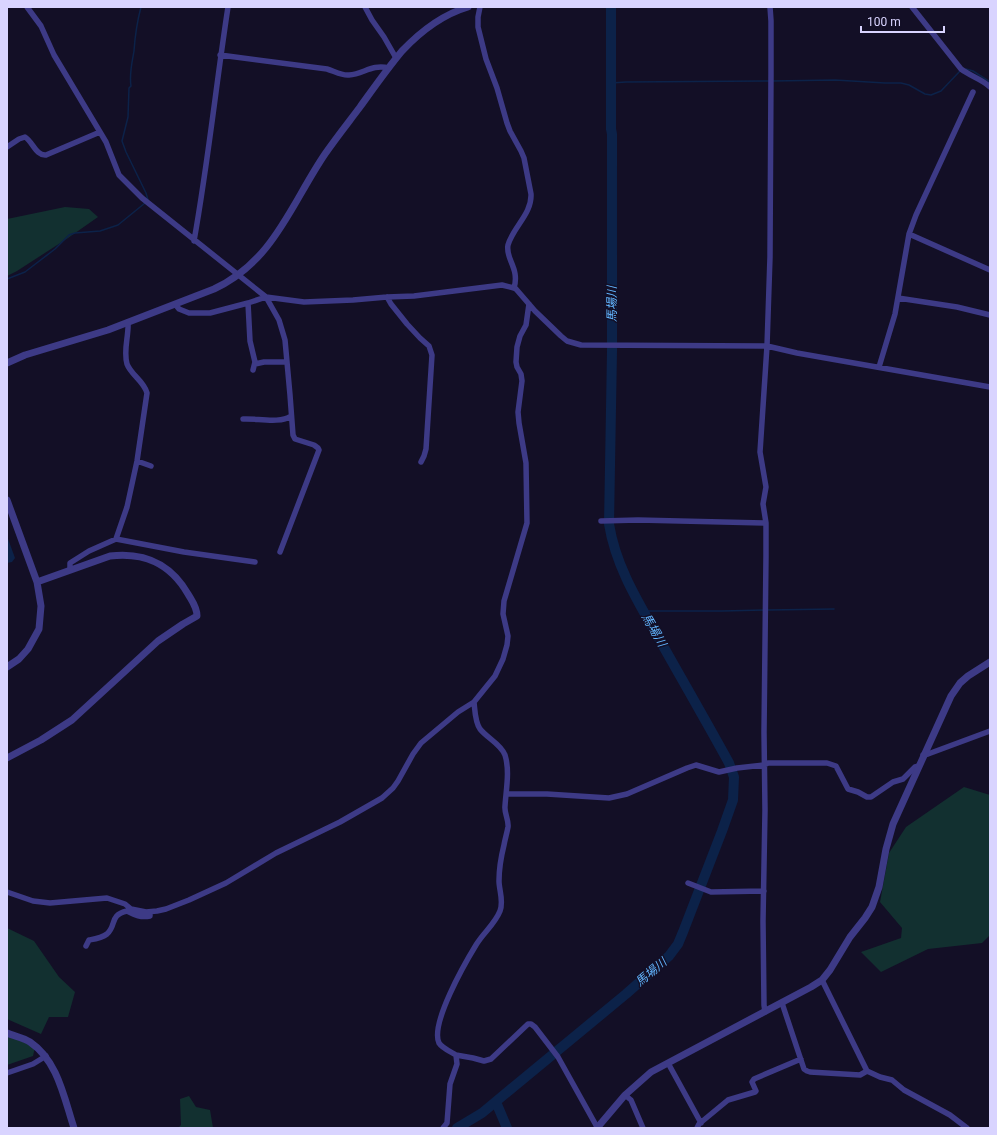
<svg xmlns="http://www.w3.org/2000/svg" width="997" height="1135" font-family="Roboto,'Noto Sans JP',sans-serif">
	<style>
		.green { fill: #123030 }
		.water { fill: #0c2249 }
		.lines { fill: none; stroke-linecap: round; stroke-linejoin: round }
		.stream { stroke: #0c2249; stroke-width: 1.5 }
		.river { stroke: #0c2249; stroke-width: 10 }
		.minor { stroke: #3d3a86; stroke-width: 5.5 }
		.tertiary { stroke: #3d3a86; stroke-width: 7 }
		.labels { text-anchor: middle; dominant-baseline: central; stroke-width: 3; stroke-linejoin: round; paint-order: stroke }
		.water-label { font-size: 12px; font-style: italic; fill: #62b5ff; stroke: #130f26 }
	</style>
	<rect width="100%" height="100%" fill="#130f26"/>
	<path class="green" d="M65 207 89 209 98 217 68 238 17 271 7 276V219Z
		M964 787 990 795V935L982 943 928 949 881 972 861 952 901 938 902 928 880 902 889 853 906 827Z
		M7 928 34 941 59 977 75 992 68 1017H49L41 1034 7 1019Z
		M7 1035 35 1047 33 1056 7 1065Z
		M189 1096 196 1107 210 1110 213 1128H178L181 1125 180 1099Z"/>
	<path class="water" d="M7 536 15 558 12 562 7 563Z"/>
	<g class="lines">
		<path class="stream" d="M141 7C137 22 135 36 134 51 132 63 129 74 131 86L129 88 128 117 122 141 126 152 146 193 148 200
			M966 69 973 71 990 82
			M772 81 835 80 885 83H901L909 85 925 94 931 95 941 91 960 71
			M611 83 626 82 769 81
			M7 279 25 272 55 249 69 235 75 233 100 231 118 225 145 203
			M768 610 834 609
			M643 611H722L764 610"/>
		<path class="river" d="M496 1102 507 1128
			M457 1128 482 1113 626 994 669 956 678 944 683 932 722 831 733 800 734 777 729 763C707 723 684 683 662 644 640 605 616 568 609 524L612 351V134L611 129V7"/>
		<path class="minor" d="M27 7 41 26 54 55 106 142 119 175 142 198 266 297 279 320 285 340 290 395 293 435 295 439 314 445 318 448 319 450 280 552
			M365 7 372 20 384 37 396 58
			M480 7 478 17V27L486 59 497 88 507 123 510 131 521 151 524 158 531 194C532 214 513 227 508 245 505 259 520 268 514 288
			M912 7 961 69C970 76 982 79 990 87
			M220 55 327 69C334 71 342 76 349 75 364 74 371 64 389 68
			M7 147 19 139 25 137C33 142 36 156 46 155L100 132
			M909 234 990 270
			M194 241C208 163 216 85 228 7
			M387 297 391 304 407 324 420 338 429 346 432 355 426 449 424 456 421 462
			M898 298 957 307 990 315
			M248 303 250 341 255 362 253 370
			M175 304 179 309 189 313H210L248 303 266 297 304 302 353 300 387 297 414 296 502 285 514 288 516 289 535 311 561 336 567 341 581 345 767 346 797 353 990 387
			M255 364 264 362H287
			M879 367 895 314 909 234 916 215 973 92
			M243 419C256 418 280 424 291 416
			M137 461 151 466
			M601 521 638 520 766 523
			M116 539 184 552 255 562
			M70 570V563L89 551 116 539 127 507 137 461 147 393C144 381 131 375 127 364 123 350 129 336 128 322
			M923 755 928 754 990 731
			M507 794H547L609 798 627 794 687 768 696 765 719 772 737 768 764 765 768 763H827L836 766 848 789 858 792 867 797H871L893 782 903 779 915 767 919 766
			M688 883 711 892 764 891
			M7 892 33 901 50 903 107 898 125 904 131 909 146 912 157 911 166 909 189 900 226 883 276 853 340 822 382 798 393 788 398 781 413 754 421 743 458 712 474 702
			M86 946 89 940C95 939 102 938 107 934 117 925 109 915 127 911 135 915 141 918 150 916V912
			M822 980 867 1071 880 1077 892 1080 904 1090 950 1115 967 1128
			M782 1003 804 1069 807 1071 810 1072 860 1075 867 1071
			M765 1012 764 1005 763 921 765 810 764 732 766 556V523L763 504 766 487 760 452 767 346 770 257 771 73V21L770 7
			M456 1055 473 1058 484 1061 491 1059 528 1024H531L535 1027 558 1057 597 1127
			M668 1063 701 1123
			M7 1073 33 1064 46 1056
			M625 1095 631 1100 643 1128
			M443 1128 447 1123 450 1084 457 1064 456 1055C451 1052 442 1048 439 1043 430 1024 465 963 476 945 483 933 495 924 500 911 504 901 499 890 499 881 499 869 501 857 504 845 505 839 507 833 508 827 509 820 504 813 505 806 506 790 510 771 505 755 501 744 487 738 480 729 475 722 475 711 474 702L495 676 503 659 507 645 508 636 503 614 504 601 527 523 526 463 519 423 518 412 522 381 521 374 517 367 516 362 517 347 520 336 526 325 529 304
			M697 1128 699 1124 728 1100 755 1092 756 1091 752 1082 754 1079 801 1059"/>
		<path class="tertiary" d="M7 363 25 355 108 330 214 289C274 261 291 204 325 154 336 138 348 123 360 107 373 89 387 69 402 51 420 32 441 15 468 7
			M7 500 37 582 41 606 39 629 28 649 19 659 7 667
			M7 758 41 740 72 720 158 641 183 624 197 616C197 607 192 601 188 594 170 563 144 552 110 556L37 582
			M7 1033C14 1036 24 1038 30 1042 58 1061 64 1098 74 1128
			M597 1128 625 1095 651 1072 811 987 822 980 830 970 850 937 865 918 872 907 879 887 886 849 893 824 951 696 960 683 968 676 990 662"/>
	</g>
	<g class="labels">
		<g class="water-label">
			<text transform="translate(612 304) rotate(-90)">馬場川</text>
			<text transform="translate(654 630) rotate(60)">馬場川</text>
			<text transform="translate(651 972) rotate(-40)">馬場川</text>
		</g>
	</g>
	<rect width="997" height="1135" fill="none" stroke="#d9d4ff" stroke-width="16"/>
	<path d="M861 26v6h83v-6" fill="none" stroke="#d9d4ff" stroke-width="2"/>
	<text x="867" y="26" font-size="12" fill="#d9d4ff" stroke="#130f26" stroke-width="3" paint-order="stroke">100 m</text>
</svg>
